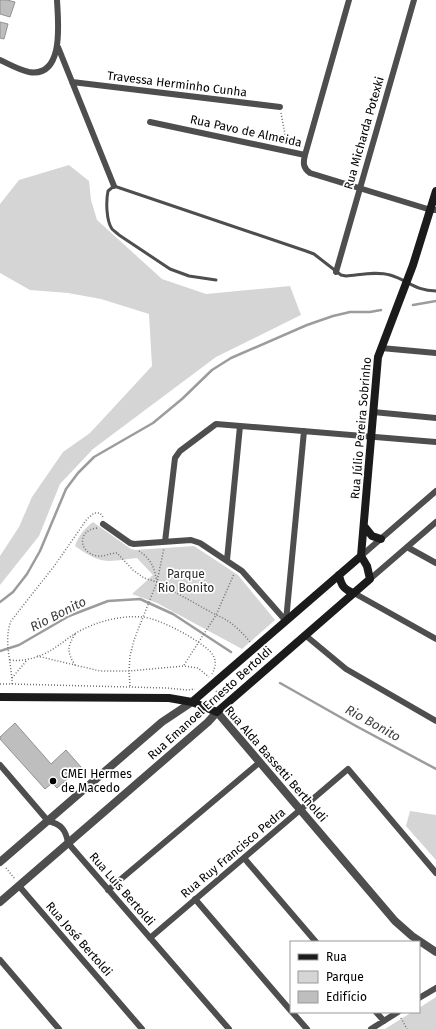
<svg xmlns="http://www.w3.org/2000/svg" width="436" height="1029" font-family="'Fira Sans',sans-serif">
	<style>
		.green { fill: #d5d5d5 }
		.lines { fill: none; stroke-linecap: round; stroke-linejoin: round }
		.stream { stroke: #9c9c9c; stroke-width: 2.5 }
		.building { fill: #bebebe; stroke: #929292 }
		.path { stroke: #707070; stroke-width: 1.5; stroke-dasharray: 1 2; stroke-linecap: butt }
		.service { stroke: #4e4e4e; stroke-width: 3 }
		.minor { stroke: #4e4e4e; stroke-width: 6 }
		.tertiary { stroke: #4e4e4e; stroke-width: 8 }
		.secondary { stroke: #1b1b1b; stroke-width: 8 }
		.poi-dot { fill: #000; stroke: #fff; stroke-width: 1.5 }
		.labels { text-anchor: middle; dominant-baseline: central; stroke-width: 3.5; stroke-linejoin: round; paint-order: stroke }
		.street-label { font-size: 12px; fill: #000; stroke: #fff }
		.park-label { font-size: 12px; fill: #2c2c2c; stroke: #fff }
		.poi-label { font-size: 12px; fill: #000; stroke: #fff; text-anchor: start }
		.water-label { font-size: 13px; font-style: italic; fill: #3d3d3d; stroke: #fff }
	</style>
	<rect width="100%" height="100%" fill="#fff"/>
	<path class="green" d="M69 165 89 181 91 200 97 220 162 279 206 294 290 286 301 315 216 357 93 449 60 484 39 536 0 585V556L19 527 32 497 63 452 90 433 152 366 149 314 101 299 68 293 30 290 0 273V204L19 180Z
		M93 522 131 549 135 550 194 546 238 575 275 620 242 649 157 603 132 594 153 575 137 558C123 559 108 564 95 558 88 555 81 550 75 546 79 535 84 529 93 522Z
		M410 811 436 815V860L406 826Z
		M436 997V1029H385L412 1012H419V1008Z"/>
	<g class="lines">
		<path class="stream" d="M413 305 436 301
			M0 602 13 592 27 574 40 551 66 489 78 473 94 457 153 423 182 399 212 370 231 358 307 325 333 316 350 312H370L381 310
			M0 651 19 645 69 616 108 601 140 599 173 614 231 652
			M280 683 356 726 436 769"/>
	</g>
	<path class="building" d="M0 0H7L15 2 10 17 0 14Z
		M0 22 8 24 4 39 0 38Z
		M15 723 51 764 66 750 81 767 57 788 52 783 45 789 0 739V737Z"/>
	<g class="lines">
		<path class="path" d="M281 113 287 145
			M97 528C77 530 78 553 98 556 104 557 110 553 117 553L133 570 144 578 157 582 216 615C230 620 241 631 250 642
			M139 551C152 560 154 567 157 582
			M75 634C67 647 67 652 75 665
			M37 656 100 671H129L184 666 198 668 209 677
			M10 660C24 662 41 657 53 649 61 644 68 638 76 633 95 622 120 615 143 617 159 619 187 634 201 644 212 652 220 659 212 674
			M184 665 216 615 234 574
			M12 678 27 660
			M0 684H12C12 664 3 641 11 621L55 565 87 519 94 513H100L103 517
			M12 684 167 688 187 690 195 689
			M130 686 129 671 130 656 134 640 157 582 164 548
			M216 691 222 697
			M6 868 15 879
			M401 1018 407 1029"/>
		<path class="service" d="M216 280 189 276 170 269 119 235C117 233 114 231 112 229 106 220 106 201 108 191L114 186 306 251 314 254 341 275 346 276C360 275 376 271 390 275 408 280 415 291 436 291"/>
		<path class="minor" d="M58 47 114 186
			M0 60C9 64 19 70 29 72 65 78 58 21 57 0
			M72 82 280 107
			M150 122 305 155C303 163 303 168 310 173L431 210H436
			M305 155 349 0
			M336 272 414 0
			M381 348 436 353
			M373 412 436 418
			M103 524 130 543 134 544 191 540 200 543 242 571 286 621
			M165 542 175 458 180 451 216 424 436 442
			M407 547 436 563
			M361 556 436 491
			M227 560 240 426
			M370 579 436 522
			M354 593 436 639
			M286 621 304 431
			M305 635 346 669 436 721
			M0 765 48 821C61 824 66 830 68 843L229 1029
			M244 858 316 942
			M19 886 142 1029
			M108 890 260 762
			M195 899 291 1011
			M150 938 348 769 436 873
			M0 960 59 1029
			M419 998 436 988
			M292 1012 307 1029
			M376 1012 384 1021
			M371 1029 398 1012"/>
		<path class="tertiary" d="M0 862 162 722 192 702
			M0 902 208 722 217 712 395 921 412 936 436 952"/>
		<path class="secondary" d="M364 526 372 536 381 539
			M361 556 378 357 413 265 436 191
			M339 575C341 585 344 590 354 593
			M0 697 169 698 192 702 217 712 370 579 367 566 361 556
			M192 702 361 556"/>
	</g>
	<circle class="poi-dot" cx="53" cy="781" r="4"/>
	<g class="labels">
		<g class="street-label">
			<text transform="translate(177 84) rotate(7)">Travessa Herminho Cunha</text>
			<text transform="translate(246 131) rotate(12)">Rua Pavo de Almeida</text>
			<text transform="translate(364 133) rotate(-74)">Rua Micharda Potexki</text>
			<text transform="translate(361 428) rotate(-85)">Rua Júlio Pereira Sobrinho</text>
			<text transform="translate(210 703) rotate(-42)">Rua Emanoel Ernesto Bertoldi</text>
			<text transform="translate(276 764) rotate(49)">Rua Alda Bassetti Bertholdi</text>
			<text transform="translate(233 853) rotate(-40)">Rua Ruy Francisco Pedra</text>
			<text transform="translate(122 889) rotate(49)">Rua Luís Bertoldi</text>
			<text transform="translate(79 939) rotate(49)">Rua José Bertoldi</text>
		</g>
		<g class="park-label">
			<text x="186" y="574">Parque<tspan x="186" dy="14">Rio Bonito</tspan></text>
		</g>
		<g class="poi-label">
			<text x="61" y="774">CMEI Hermes<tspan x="61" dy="14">de Macedo</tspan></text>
		</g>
		<g class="water-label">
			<text transform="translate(58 614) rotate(-27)">Rio Bonito</text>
			<text transform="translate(373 723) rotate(29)">Rio Bonito</text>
		</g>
	</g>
	<rect x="290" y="941" width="130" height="72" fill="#ffffff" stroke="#999999"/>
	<rect x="298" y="954" width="20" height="6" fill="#1b1b1b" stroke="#999999"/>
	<text x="326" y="961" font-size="12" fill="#000000">Rua</text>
	<rect x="298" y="971" width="20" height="12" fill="#d5d5d5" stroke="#999999"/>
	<text x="326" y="981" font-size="12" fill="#000000">Parque</text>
	<rect x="298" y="991" width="20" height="12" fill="#bebebe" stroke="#999999"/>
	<text x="326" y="1001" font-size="12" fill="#000000">Edifício</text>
</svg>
